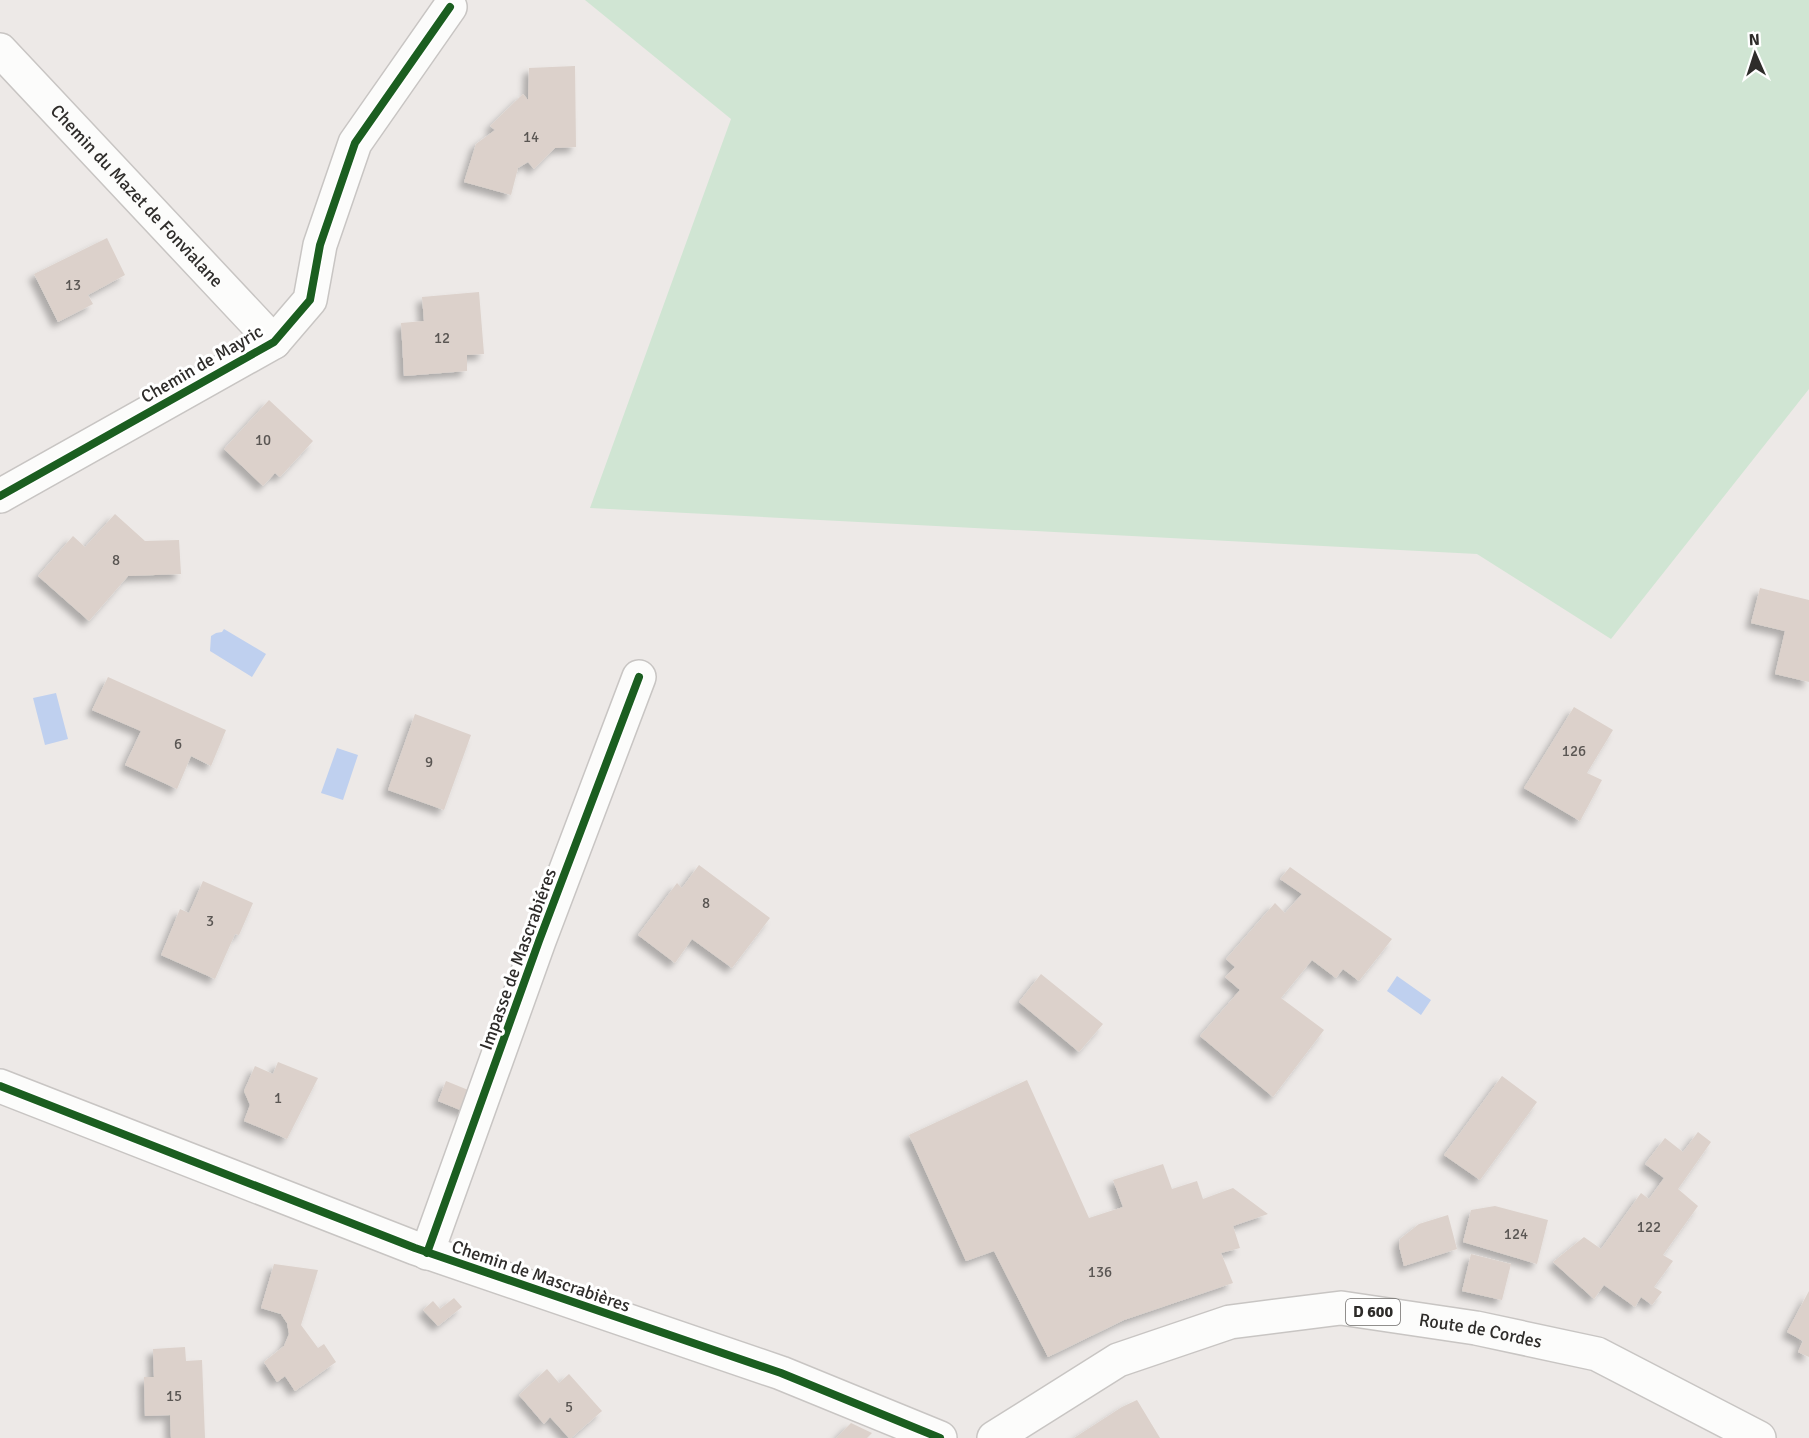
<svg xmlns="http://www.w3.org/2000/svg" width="1809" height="1438" font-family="Signika,sans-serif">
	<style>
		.green { fill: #d0e5d3 }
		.water { fill: #bfd0ef }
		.building { fill: #dcd1cb; filter: url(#shadow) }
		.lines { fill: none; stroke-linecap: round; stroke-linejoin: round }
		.minor-casing { stroke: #c8c5c3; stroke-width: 36 }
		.major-casing { stroke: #c8c5c3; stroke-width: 36 }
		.minor { stroke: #fcfcfb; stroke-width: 33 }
		.major { stroke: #fcfcfb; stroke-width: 33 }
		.cycleway-casing { stroke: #fff; stroke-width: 11 }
		.cycleway { stroke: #1b5e20; stroke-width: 8 }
		.labels { text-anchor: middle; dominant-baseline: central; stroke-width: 6; stroke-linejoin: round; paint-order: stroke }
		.number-label { font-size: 15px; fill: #5a5653 }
		.shield { fill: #fff; stroke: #6d6b6a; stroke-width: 1.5 }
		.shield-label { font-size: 16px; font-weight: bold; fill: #2e2c2a }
		.street-label { font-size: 18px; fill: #2e2c2a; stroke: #fff }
	</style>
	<defs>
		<filter id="shadow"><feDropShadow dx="-5.5" dy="5.5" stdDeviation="3" flood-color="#0004"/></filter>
	</defs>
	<rect width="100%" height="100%" fill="#ede9e7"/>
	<path class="green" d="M585 0H1809V389L1611 639 1477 554 590 508 731 119Z"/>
	<path class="water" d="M224 629 266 654 252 677 210 651 211 636 216 633 222 632Z
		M56 693 68 739 45 745 33 698Z
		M337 748 358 755 343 800 321 793Z
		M1397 976 1431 1000 1421 1015 1387 991Z"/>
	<path class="building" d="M575 66 576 147 555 148 534 169 528 162 518 168 511 195 464 182 476 144 495 130 490 126 523 94 528 100 529 68Z
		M107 238 125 275 88 295 93 304 58 322 34 274Z
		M479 292 484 354 467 355V371L404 376 401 323 424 321 422 297Z
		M269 400 313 441 280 477 275 473 263 486 224 449Z
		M115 514 145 541 179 540 181 574 128 576 89 621 38 576 73 536 85 547Z
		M1760 588 1809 600V682L1775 674 1785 631 1751 623Z
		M108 677 226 730 211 766 191 756 177 789 125 765 141 731 92 710Z
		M1574 707 1613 730 1587 773 1602 780 1580 821 1524 788Z
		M415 714 471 735 444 810 388 790Z
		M699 865 770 918 732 968 692 939 675 963 638 935 677 883 682 888Z
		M1290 867 1392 939 1359 981 1343 969 1336 978 1312 960 1281 998 1324 1030 1273 1097 1200 1036 1240 990 1225 977 1235 967 1226 959 1275 903 1285 913 1302 894 1280 879Z
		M203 881 253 903 239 935 235 934 215 979 161 955 180 909 189 913Z
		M1041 974 1103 1024 1079 1052 1019 1002Z
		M278 1062 318 1078 287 1139 244 1121 250 1105 244 1091 255 1066 273 1074Z
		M1502 1076 1537 1102 1480 1180 1444 1155Z
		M1027 1080 1089 1218 1123 1207 1113 1180 1163 1164 1172 1189 1197 1181 1203 1199 1233 1188 1268 1214 1233 1226 1240 1248 1221 1253 1233 1283 1124 1320 1048 1357 994 1251 966 1261 909 1135Z
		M446 1081 483 1096 475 1116 438 1101Z
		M1698 1132 1711 1142 1678 1189 1698 1206 1663 1255 1673 1261 1654 1287 1662 1292 1652 1305 1641 1297 1635 1307 1604 1285 1594 1299 1553 1262 1584 1237 1601 1249 1641 1193 1649 1199 1664 1178 1645 1164 1665 1138 1683 1152Z
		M1495 1206 1548 1220 1537 1264 1463 1242 1471 1210Z
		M1448 1215 1457 1249 1404 1266 1399 1246 1400 1239 1419 1224Z
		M1471 1254 1511 1264 1502 1300 1462 1291Z
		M274 1264 318 1270 301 1325 318 1348 324 1344 336 1362 295 1391 285 1376 277 1382 264 1362 284 1346 289 1334 287 1323 281 1314 261 1308Z
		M1809 1291V1357L1798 1352 1803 1341 1787 1332Z
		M454 1298 462 1307 438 1326 423 1310 433 1301 440 1309Z
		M185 1347 186 1361 202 1360 205 1438H171L170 1415 145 1416 144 1377H154L153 1349Z
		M547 1369 559 1383 569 1374 602 1411 571 1438H569L550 1417 544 1424 519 1395Z
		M1137 1400 1160 1438H1074L1122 1407Z
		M851 1423 872 1433 867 1438H836Z"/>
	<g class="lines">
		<defs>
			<g id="minor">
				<path id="s1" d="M0 50 274 342"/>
				<path d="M0 496 274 342 310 300 320 245 355 143 450 7"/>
				<path d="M0 1086 415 1248 781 1373 940 1438"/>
				<path d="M427 1253 539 941 639 677"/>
			</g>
			<g id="major">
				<path id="s2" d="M994 1438 1118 1360 1230 1322 1341 1308 1476 1328 1597 1354 1759 1438"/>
			</g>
		</defs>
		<use href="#minor" class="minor-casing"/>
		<use href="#major" class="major-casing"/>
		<use href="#minor" class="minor"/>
		<use href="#major" class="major"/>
		<defs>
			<path id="cycleway" d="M0 496 274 342 310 300 320 245 355 143 450 7
				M0 1086 415 1248 781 1373 940 1438
				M427 1253 539 941 639 677"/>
		</defs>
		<use href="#cycleway" class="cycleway-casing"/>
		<use href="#cycleway" class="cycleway"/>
	</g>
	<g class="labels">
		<g class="number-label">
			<text x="531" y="137">14</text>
			<text x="73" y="285">13</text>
			<text x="442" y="338">12</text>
			<text x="263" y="440">10</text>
			<text x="116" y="560">8</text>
			<text x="178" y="744">6</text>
			<text x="1574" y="751">126</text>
			<text x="429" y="762">9</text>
			<text x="706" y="903">8</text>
			<text x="210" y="921">3</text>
			<text x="278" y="1098">1</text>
			<text x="1649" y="1227">122</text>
			<text x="1516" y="1234">124</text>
			<text x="1100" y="1272">136</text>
			<text x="174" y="1396">15</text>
			<text x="569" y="1407">5</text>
		</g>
		<rect class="shield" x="1346" y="1299" width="54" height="26" rx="4.5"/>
		<g class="shield-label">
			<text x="1373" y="1312">D 600</text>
		</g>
		<g class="street-label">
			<text stroke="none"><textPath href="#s1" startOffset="200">Chemin du Mazet de Fonvialane</textPath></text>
			<text transform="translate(202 364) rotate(-30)">Chemin de Mayric</text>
			<text transform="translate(518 959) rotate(-70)">Impasse de Mascrabiéres</text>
			<text transform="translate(541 1276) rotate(19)">Chemin de Mascrabières</text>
			<text stroke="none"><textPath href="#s2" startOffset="518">Route de Cordes</textPath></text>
		</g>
	</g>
	<g transform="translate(1755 54) rotate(357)" stroke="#ffffff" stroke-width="4.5" paint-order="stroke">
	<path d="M0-4.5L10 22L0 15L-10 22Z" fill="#2e2c2a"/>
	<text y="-9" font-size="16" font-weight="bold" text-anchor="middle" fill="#2e2c2a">N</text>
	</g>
</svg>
